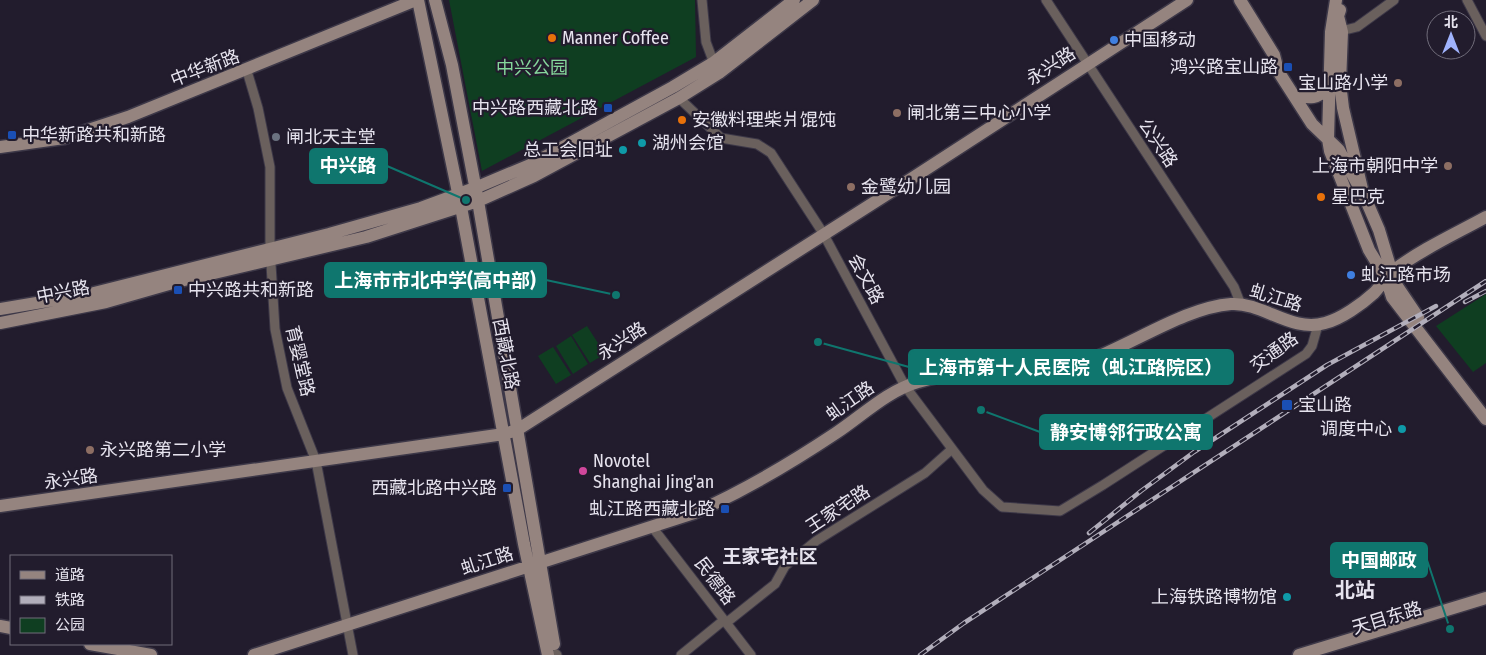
<svg xmlns="http://www.w3.org/2000/svg" width="1486" height="655" font-family="'Fira Sans Condensed','Noto Sans SC',sans-serif">
	<style>
		.park { fill: #0f3e21 }
		.lines { fill: none; stroke-linecap: round; stroke-linejoin: round }
		.street-casing { stroke: #3d3848; stroke-width: 11 }
		.secondary-casing { stroke: #3d3848; stroke-width: 15 }
		.street { stroke: #6a605d; stroke-width: 9 }
		.secondary { stroke: #95847f; stroke-width: 12 }
		.rail-casing { stroke: #b2aebb; stroke-width: 4.5 }
		.rail { stroke: #221c2d; stroke-width: 2.5; stroke-dasharray: 8; stroke-linecap: butt }
		.food-dot { fill: #e8710a; stroke: #221c2d; stroke-width: 2 }
		.shop-dot { fill: #3f7fe0; stroke: #221c2d; stroke-width: 2 }
		.transit-dot { fill: #1a4fb4; stroke: #221c2d; stroke-width: 2 }
		.education-dot { fill: #8d6e63; stroke: #221c2d; stroke-width: 2 }
		.worship-dot { fill: #6b7280; stroke: #221c2d; stroke-width: 2 }
		.culture-dot { fill: #0f9aa8; stroke: #221c2d; stroke-width: 2 }
		.hotel-dot { fill: #d1479c; stroke: #221c2d; stroke-width: 2 }
		.labels { text-anchor: middle; dominant-baseline: central; stroke-width: 4.5; stroke-linejoin: round; paint-order: stroke }
		.poi-label { font-size: 18px; fill: #e6e3ee; stroke: #221c2d; text-anchor: start }
		.street-label { font-size: 18px; fill: #e6e3ee; stroke: #221c2d }
		.park-label { font-size: 18px; fill: #85d69b; stroke: #221c2d }
		.neighbourhood-label { font-size: 19px; font-weight: bold; fill: #e6e3ee; stroke: #221c2d }
		.quarter-label { font-size: 20px; font-weight: bold; fill: #e6e3ee; stroke: #221c2d }
		.leader { fill: none; stroke: #0f766e; stroke-width: 2 }
		.callout-dot { fill: #0f766e; stroke: #221c2d; stroke-width: 2 }
		.callout { fill: #0f766e; stroke: #0f766e; stroke-width: 2 }
		.callout-label { font-size: 19px; text-anchor: middle; font-weight: bold; fill: #fff }
	</style>
	<rect width="100%" height="100%" fill="#221c2d"/>
	<path class="park" d="M449 0H695L696 57 482 171Z
		M1486 294V363L1473 372 1436 326Z
		M587 326 605 354 590 363 572 335Z
		M571 336 588 364 573 374 556 346Z
		M553 347 571 375 556 384 538 356Z"/>
	<g class="lines">
		<defs>
			<path id="street" d="M702 0 706 42 715 66
				M1046 0 1234 287 1241 305
				M1467 0 1486 36
				M1337 32 1357 27 1394 0
				M247 71 258 108 270 167V248L275 329 287 388 316 461 353 655
				M679 98 721 138 757 144 771 153 823 233 905 386 983 490 1002 507 1060 511 1103 485 1306 354 1312 346 1318 325
				M653 528 751 655
				M726 623 775 584 785 566 816 541 925 473 952 449
				M556 654 557 655
				M681 655 724 620"/>
			<path id="secondary" d="M418 0 461 207 524 544 548 655
				M435 0 452 65 478 201 554 644
				M1240 0 1274 55 1278 71 1312 124 1339 150 1358 185
				M1336 0 1331 32 1328 139 1330 151 1369 250 1386 278 1392 297 1486 419
				M1340 10 1338 16 1342 32 1340 83 1343 108 1363 193 1379 230 1395 283 1418 317
				M1294 95C1310 99 1317 99 1330 87
				M0 147 64 138 128 117 416 0
				M0 309 90 294 329 234 421 208 475 188 530 165 673 87 713 63 794 0
				M0 323 106 302 176 282 366 237 478 201 534 176 679 98 719 73 813 0
				M0 506 504 434 517 430 914 177 1187 0
				M0 626 11 628
				M90 644 151 655
				M254 655 694 513C744 491 791 463 836 433 863 415 887 391 918 382 968 366 1021 378 1071 366 1123 352 1180 308 1231 304 1263 302 1291 333 1325 323 1341 319 1362 304 1374 293 1381 286 1386 276 1394 270 1422 249 1455 234 1486 217
				M1299 655 1486 598"/>
		</defs>
		<use href="#street" class="street-casing"/>
		<use href="#secondary" class="secondary-casing"/>
		<use href="#street" class="street"/>
		<use href="#secondary" class="secondary"/>
		<defs>
			<path id="rail" d="M1465 302 1486 291
				M1089 533 1141 491 1194 452 1327 365 1436 306
				M920 655 964 623 1486 281"/>
		</defs>
		<use href="#rail" class="rail-casing"/>
		<use href="#rail" class="rail"/>
	</g>
	<g class="food-dot">
		<circle cx="552" cy="38" r="5"/>
		<circle cx="682" cy="120" r="5"/>
		<circle cx="1321" cy="197" r="5"/>
	</g>
	<g class="shop-dot">
		<circle cx="1114" cy="40" r="5"/>
		<circle cx="1351" cy="275" r="5"/>
	</g>
	<g class="transit-dot">
		<rect x="1283" y="62" width="10" height="10" rx="2.5"/>
		<rect x="603" y="103" width="10" height="10" rx="2.5"/>
		<rect x="7" y="130" width="10" height="10" rx="2.5"/>
		<rect x="173" y="285" width="10" height="10" rx="2.5"/>
		<rect x="1281" y="399" width="12" height="12" rx="2.5"/>
		<rect x="502" y="483" width="10" height="10" rx="2.5"/>
		<rect x="720" y="504" width="10" height="10" rx="2.5"/>
	</g>
	<g class="education-dot">
		<circle cx="1398" cy="83" r="5"/>
		<circle cx="897" cy="113" r="5"/>
		<circle cx="1448" cy="166" r="5"/>
		<circle cx="851" cy="187" r="5"/>
		<circle cx="90" cy="450" r="5"/>
	</g>
	<circle class="worship-dot" cx="276" cy="137" r="5"/>
	<g class="culture-dot">
		<circle cx="642" cy="143" r="5"/>
		<circle cx="623" cy="150" r="5"/>
		<circle cx="1402" cy="429" r="5"/>
		<circle cx="1287" cy="597" r="5"/>
	</g>
	<circle class="hotel-dot" cx="583" cy="471" r="5"/>
	<g class="labels">
		<g class="poi-label">
			<text x="562" y="38">Manner Coffee</text>
			<text x="1124" y="40">中国移动</text>
			<text x="1278" y="67" text-anchor="end">鸿兴路宝山路</text>
			<text x="1388" y="83" text-anchor="end">宝山路小学</text>
			<text x="598" y="108" text-anchor="end">中兴路西藏北路</text>
			<text x="907" y="113">闸北第三中心小学</text>
			<text x="692" y="120">安徽料理柴爿馄饨</text>
			<text x="22" y="135">中华新路共和新路</text>
			<text x="286" y="137">闸北天主堂</text>
			<text x="652" y="143">湖州会馆</text>
			<text x="613" y="150" text-anchor="end">总工会旧址</text>
			<text x="1438" y="166" text-anchor="end">上海市朝阳中学</text>
			<text x="861" y="187">金鹭幼儿园</text>
			<text x="1331" y="197">星巴克</text>
			<text x="1361" y="275">虬江路市场</text>
			<text x="188" y="290">中兴路共和新路</text>
			<text x="1298" y="405">宝山路</text>
			<text x="1392" y="429" text-anchor="end">调度中心</text>
			<text x="100" y="450">永兴路第二小学</text>
			<text x="593" y="461">Novotel<tspan x="593" dy="21">Shanghai Jing'an</tspan></text>
			<text x="497" y="488" text-anchor="end">西藏北路中兴路</text>
			<text x="715" y="509" text-anchor="end">虬江路西藏北路</text>
			<text x="1277" y="597" text-anchor="end">上海铁路博物馆</text>
		</g>
		<g class="street-label">
			<text transform="translate(1051 66) rotate(-33)">永兴路</text>
			<text transform="translate(205 68) rotate(-21)">中华新路</text>
			<text transform="translate(1158 143) rotate(56)">公兴路</text>
			<text transform="translate(866 279) rotate(62)">会文路</text>
			<text transform="translate(63 292) rotate(-11)">中兴路</text>
			<text transform="translate(1276 298) rotate(17)">虬江路</text>
			<text transform="translate(622 341) rotate(-33)">永兴路</text>
			<text transform="translate(1274 352) rotate(-36)">交通路</text>
			<text transform="translate(506 354) rotate(79)">西藏北路</text>
			<text transform="translate(300 361) rotate(77)">育婴堂路</text>
			<text transform="translate(850 401) rotate(-35)">虬江路</text>
			<text transform="translate(71 479) rotate(-8)">永兴路</text>
			<text transform="translate(838 509) rotate(-33)">王家宅路</text>
			<text transform="translate(487 561) rotate(-18)">虬江路</text>
			<text transform="translate(715 581) rotate(53)">民德路</text>
			<text transform="translate(1387 618) rotate(-17)">天目东路</text>
		</g>
		<g class="park-label">
			<text x="532" y="68">中兴公园</text>
		</g>
		<g class="neighbourhood-label">
			<text x="770" y="556">王家宅社区</text>
		</g>
		<g class="quarter-label">
			<text x="1355" y="590">北站</text>
		</g>
	</g>
	<path class="leader" d="M466 200L387 166M616 295L546 280M818 342L909 367M981 410L1040 432M1450 629L1427 560"/>
	<g class="callout-dot">
		<circle cx="466" cy="200" r="5"/>
		<circle cx="616" cy="295" r="5"/>
		<circle cx="818" cy="342" r="5"/>
		<circle cx="981" cy="410" r="5"/>
		<circle cx="1450" cy="629" r="5"/>
	</g>
	<g class="callout">
		<rect x="310" y="149" width="77" height="34" rx="5"/>
		<rect x="325" y="263" width="221" height="34" rx="5"/>
		<rect x="909" y="350" width="324" height="34" rx="5"/>
		<rect x="1040" y="415" width="172" height="34" rx="5"/>
		<rect x="1331" y="543" width="96" height="34" rx="5"/>
	</g>
	<g class="callout-label">
		<text x="348" y="172">中兴路</text>
		<text x="435" y="287">上海市市北中学(高中部)</text>
		<text x="1071" y="374">上海市第十人民医院（虬江路院区）</text>
		<text x="1126" y="439">静安博邻行政公寓</text>
		<text x="1379" y="567">中国邮政</text>
	</g>
	<rect x="10" y="555" width="162" height="90" fill="#221c2d" stroke="#706c7a"/>
	<rect x="20" y="571" width="25" height="8" fill="#95847f" stroke="#706c7a"/>
	<text x="55" y="580" font-size="15" fill="#e6e3ee">道路</text>
	<rect x="20" y="596" width="25" height="8" fill="#b2aebb" stroke="#706c7a"/>
	<text x="55" y="605" font-size="15" fill="#e6e3ee">铁路</text>
	<rect x="20" y="618" width="25" height="15" fill="#0f3e21" stroke="#706c7a"/>
	<text x="55" y="630" font-size="15" fill="#e6e3ee">公园</text>
	<g transform="translate(1451 35)"><circle r="24" fill="#221c2d" stroke="#706c7a"/>
	<path d="M0-4L9 19L0 12L-9 19Z" fill="#a0b3fd"/>
	<text y="-8" font-size="14" font-weight="bold" text-anchor="middle" fill="#e6e3ee">北</text>
	</g>
</svg>
